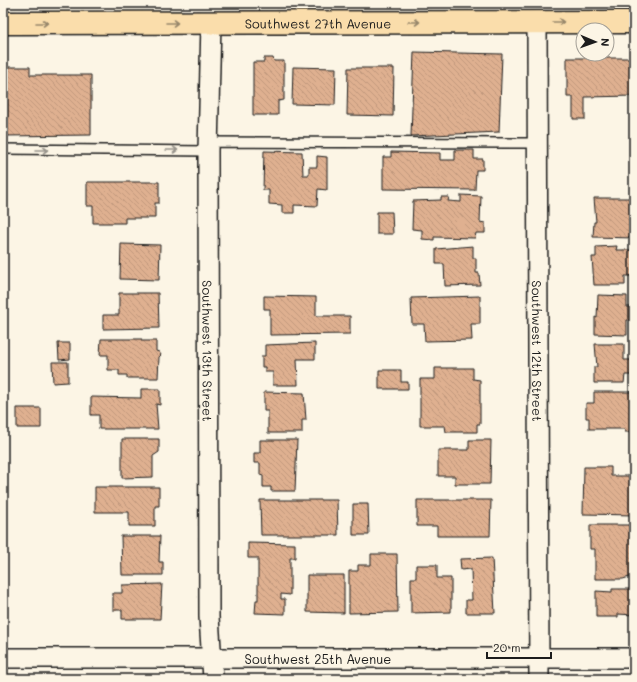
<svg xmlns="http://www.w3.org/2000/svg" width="637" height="682" font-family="Mali,sans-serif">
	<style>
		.building { fill: url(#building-back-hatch); stroke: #1c1c1c }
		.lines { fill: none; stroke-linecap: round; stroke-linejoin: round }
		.lane-casing { stroke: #1c1c1c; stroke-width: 12 }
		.street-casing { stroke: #1c1c1c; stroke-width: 22 }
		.highway-casing { stroke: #1c1c1c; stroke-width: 25 }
		.lane { stroke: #fcf5e5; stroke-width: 9 }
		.street { stroke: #fcf5e5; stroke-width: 19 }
		.highway { stroke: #faddab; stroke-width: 22 }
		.oneway { stroke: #96866b }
		.oneway2 { stroke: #97938b }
		.labels { text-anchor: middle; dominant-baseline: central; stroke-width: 3; stroke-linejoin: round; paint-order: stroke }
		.street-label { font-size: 13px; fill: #1c1c1c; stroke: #fcf5e5 }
	</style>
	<defs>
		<pattern id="building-back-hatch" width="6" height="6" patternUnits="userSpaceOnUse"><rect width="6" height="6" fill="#dfb090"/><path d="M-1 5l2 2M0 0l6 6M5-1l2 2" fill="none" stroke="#bf977c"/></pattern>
	</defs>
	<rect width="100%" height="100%" fill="#fcf5e5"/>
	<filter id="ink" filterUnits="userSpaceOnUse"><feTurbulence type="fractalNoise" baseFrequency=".025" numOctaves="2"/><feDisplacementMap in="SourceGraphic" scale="8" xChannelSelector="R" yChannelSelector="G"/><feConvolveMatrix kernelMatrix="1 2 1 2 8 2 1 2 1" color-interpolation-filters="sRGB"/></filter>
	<g filter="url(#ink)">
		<path class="building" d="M414 52 502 54 499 132 411 136Z
			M264 58H273L274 61H284V100L278 101V115H253V62H264Z
			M567 58H634V96L585 97V119H573V97H567Z
			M3 67H30V75H91V135L3 136Z
			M293 67 336 68 335 105 292 104Z
			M348 68H394L393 116 347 115Z
			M455 150H474V159H483V170H476L475 190 383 189V157H391V152L440 153V160H455Z
			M264 151 302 152 303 175H309V167H317V156L327 157V190L318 189 317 206 294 205V213H282V205L269 204V190H263Z
			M3 180H6V210H3Z
			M87 182H159V203H155V218H125V223H93V206H87Z
			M461 195 481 196 480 222 485 223V233H476L475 238 434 237V240L422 239V230L412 229 413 201 441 200V197H449L448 201 461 202Z
			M594 198H634V238L593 237 594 222H596Z
			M377 212H392L393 234H377Z
			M121 244 160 245 159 280 120 279Z
			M473 246V258H476V273H479L480 285 445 286 444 264H436V249Z
			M617 246 616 250H634V276H625V285H594L592 257H596V247Z
			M119 293H158L159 328 103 329V315H119Z
			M598 295 627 296V307H634V320H627V335L595 334V317L597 318Z
			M264 296 316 297V316H350V334L270 335V309H264Z
			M480 296V324H471L472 340 425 341 424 324H412L411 298Z
			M101 339H142V341H156V351L159 352 161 355 159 357 158 378H127V375H119V370H108V355H100Z
			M58 343H70V359L59 360Z
			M315 343V359H297L298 385H273V372H265V367H262V356H265V345Z
			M595 344H624V360H634V375H625L624 383H594V367H597Z
			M52 362H68V382L53 383Z
			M435 368H473V379L480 380V424H477V432H446L445 426H420V379H435Z
			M379 370H401V382H408V389H379Z
			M141 389H160V405L156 404 158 429H99V415H91V397L141 398Z
			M264 392 304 393 306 420H302V433H268V411H264Z
			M594 392H634V432H625V429H589V418H586V403H594Z
			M17 408H41V428H17Z
			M122 439H159V452L153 456V477L122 478Z
			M260 440H297L295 491H271V487H263V476L260 475V463H254V453H260Z
			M469 440H491L490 484H455V476H438V450H469Z
			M584 467H611V476H634V515L583 514Z
			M95 487H159V506H155V526H129V512H95Z
			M260 500H337L338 535H261Z
			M417 500H491L490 536H437V526H417Z
			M353 504H368L369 535H353Z
			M590 525H634L633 576 623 579H595V549H590Z
			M121 536H160L159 562H163V575H122Z
			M248 543 295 544V558H290V595L281 594V599H285V614L255 613 256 600H258V558H248Z
			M371 554H397L398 612 349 613V571H358V565H371Z
			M492 558 495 613H466V600H472L471 569 461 570 460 559Z
			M416 565H437V578H451V612L411 613V578H416Z
			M307 575H344V613L307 612Z
			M162 584 160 619H122V610H113V593H122V585Z
			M612 589H634V615L618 614V617H596V591L612 592Z"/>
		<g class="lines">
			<defs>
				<path id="lane" d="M208 142 536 143
					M3 149 208 151"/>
				<g id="street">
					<path id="s1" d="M211 22 208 151 209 617 213 679"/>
					<path id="s2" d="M537 22 539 679"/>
					<path id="s3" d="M3 658H634"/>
				</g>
				<g id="highway">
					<path id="s4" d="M3 23 634 22"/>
				</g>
			</defs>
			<use href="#lane" class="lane-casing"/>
			<use href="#street" class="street-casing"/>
			<use href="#highway" class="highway-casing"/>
			<use href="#lane" class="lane"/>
			<use href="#street" class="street"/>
			<use href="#highway" class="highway"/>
		</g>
		<defs><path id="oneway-shaft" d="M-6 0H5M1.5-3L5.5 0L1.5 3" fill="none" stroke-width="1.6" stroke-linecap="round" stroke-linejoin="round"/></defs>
		<g class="oneway">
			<use href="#oneway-shaft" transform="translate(414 22)"/>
			<use href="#oneway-shaft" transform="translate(558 22)"/>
			<use href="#oneway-shaft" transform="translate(42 23)"/>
			<use href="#oneway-shaft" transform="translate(172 23)"/>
		</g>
		<g class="oneway2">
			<use href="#oneway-shaft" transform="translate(42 150)"/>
			<use href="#oneway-shaft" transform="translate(172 150)"/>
		</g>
	</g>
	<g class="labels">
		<g class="street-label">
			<text stroke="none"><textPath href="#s4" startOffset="315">Southwest 27th Avenue</textPath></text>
			<text stroke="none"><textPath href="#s1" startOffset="329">Southwest 13th Street</textPath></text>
			<text stroke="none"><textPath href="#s2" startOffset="329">Southwest 12th Street</textPath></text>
			<text stroke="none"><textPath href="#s3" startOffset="315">Southwest 25th Avenue</textPath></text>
		</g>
	</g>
	<rect width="637" height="682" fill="none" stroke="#fcf5e5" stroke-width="16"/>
	<rect x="8" y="8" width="621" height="666" fill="none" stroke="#1c1c1c" stroke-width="1.5" filter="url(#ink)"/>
	<g transform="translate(595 42) rotate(92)"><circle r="19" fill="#fcf5e5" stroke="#a29e95"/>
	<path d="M0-3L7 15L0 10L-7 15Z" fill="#1c1c1c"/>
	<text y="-6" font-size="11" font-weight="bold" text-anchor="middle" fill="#1c1c1c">N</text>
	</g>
	<path d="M487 652v6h64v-6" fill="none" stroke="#1c1c1c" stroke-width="2"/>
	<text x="493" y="652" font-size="12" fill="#1c1c1c" stroke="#fcf5e5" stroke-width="3" paint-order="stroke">20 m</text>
</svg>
